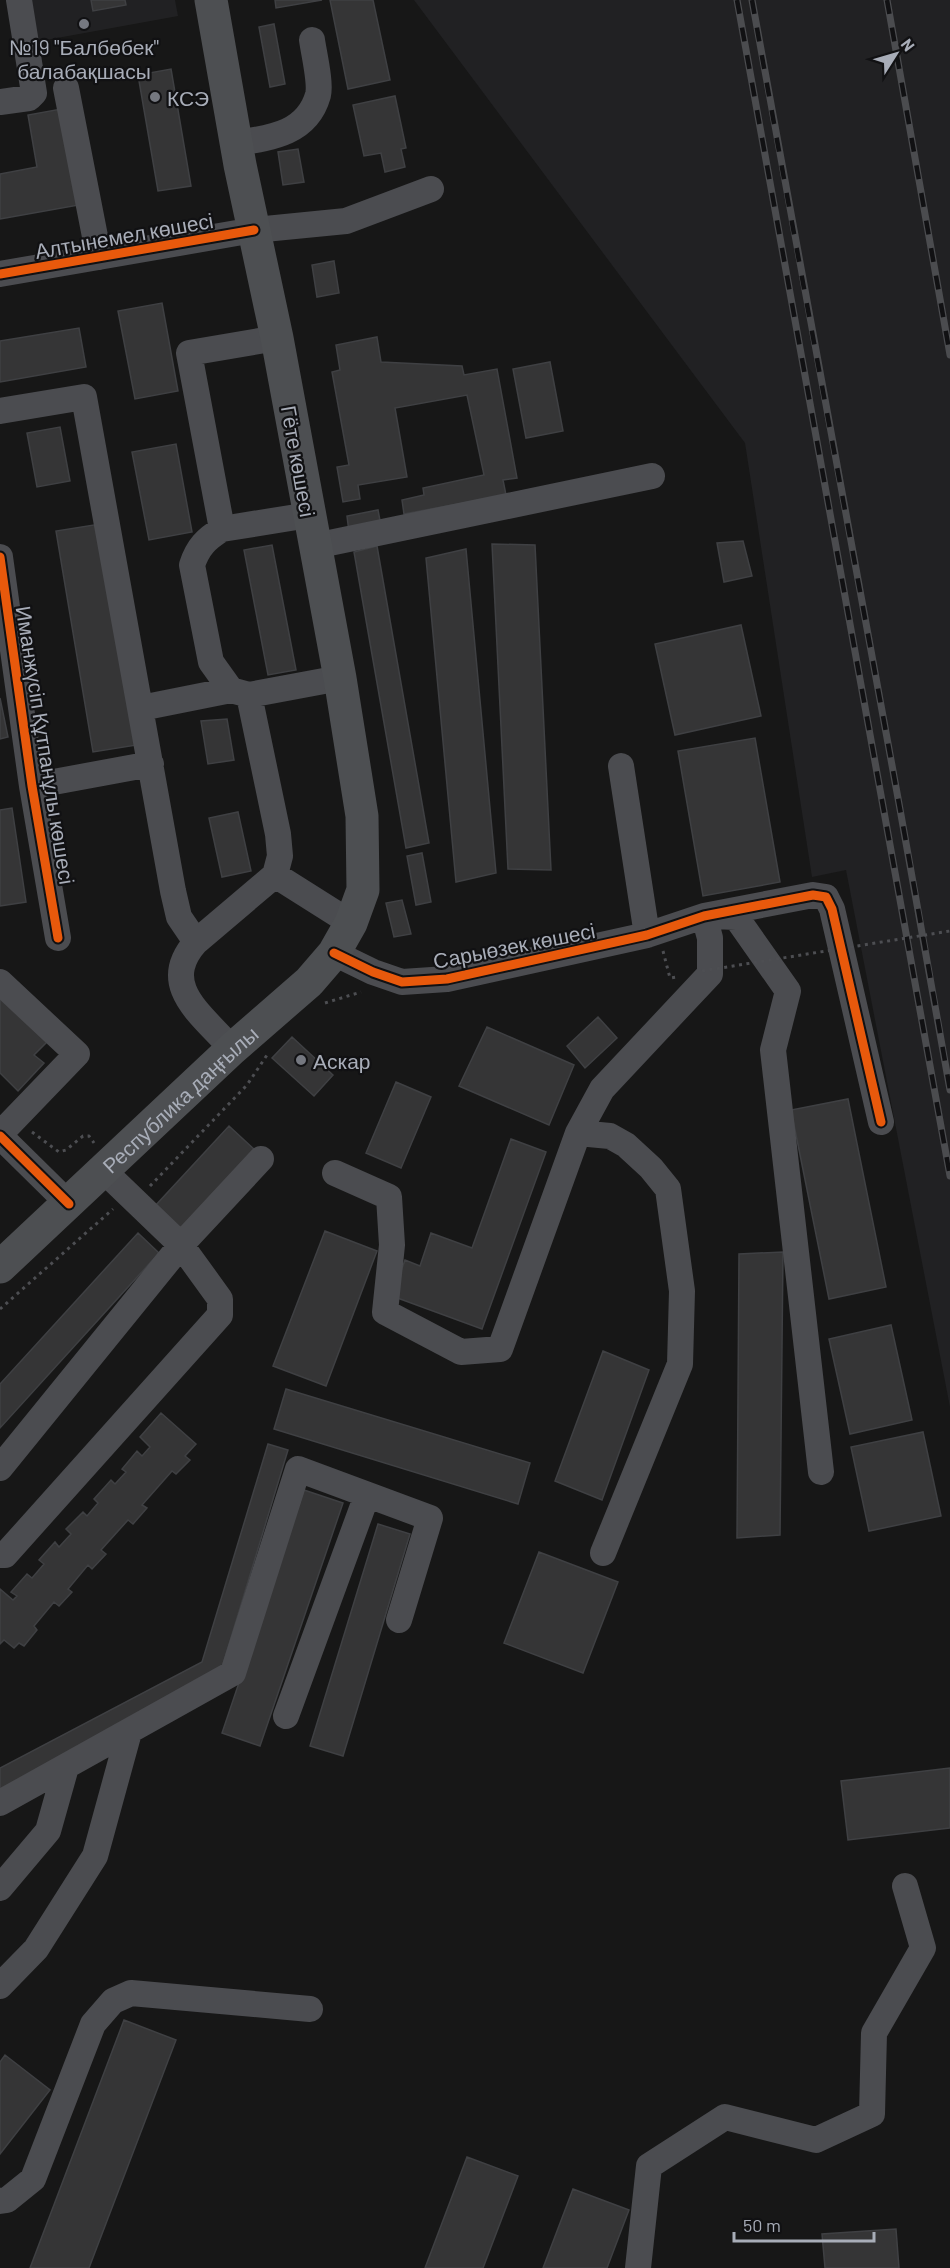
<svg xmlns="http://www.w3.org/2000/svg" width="950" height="2268" font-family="Barlow,sans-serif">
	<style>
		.built { fill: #212123 }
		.building { fill: #353536; stroke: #3f4043; stroke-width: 1.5 }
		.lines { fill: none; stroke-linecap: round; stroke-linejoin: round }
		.path { stroke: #4d4e52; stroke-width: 3; stroke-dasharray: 3 4.5; stroke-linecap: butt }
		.minor { stroke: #4b4c50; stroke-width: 26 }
		.major { stroke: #4d4f52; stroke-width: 33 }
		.rail-casing { stroke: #4b4c4f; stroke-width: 7 }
		.rail { stroke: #111113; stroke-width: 4.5; stroke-dasharray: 14; stroke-linecap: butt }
		.path-bridge { stroke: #4d4e52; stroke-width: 3; stroke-dasharray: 3 4.5; stroke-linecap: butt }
		.cycleway-casing { stroke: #111113; stroke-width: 13 }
		.cycleway { stroke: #e8590c; stroke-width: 9 }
		.poi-dot { fill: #757880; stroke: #111113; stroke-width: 2 }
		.labels { text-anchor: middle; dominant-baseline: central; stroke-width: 4.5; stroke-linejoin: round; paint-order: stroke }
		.poi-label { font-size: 21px; fill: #a8adb8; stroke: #111113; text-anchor: start }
		.street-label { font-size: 21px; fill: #a8adb8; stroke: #111113 }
	</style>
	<rect width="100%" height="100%" fill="#171717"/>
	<path class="built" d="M28 0H175L178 16 35 42Z
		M414 0H950V1407L846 870 812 877 745 443Z"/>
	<path class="building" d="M91 0H125L126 5 93 11Z
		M275 0H322L276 8Z
		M330 0H373L390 80 348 89Z
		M274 24 285 84 270 87 259 27Z
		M171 69 191 186 158 191 138 75Z
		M395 96 406 148 401 149 405 167 385 172 381 153 364 156 353 105Z
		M61 109 79 205 0 219V174L37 167 28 115Z
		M298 149 304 182 283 185 278 152Z
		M334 261 339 293 317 297 312 265Z
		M162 303 178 391 135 399 118 311Z
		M79 328 86 367 0 382V341Z
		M377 337 381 362 462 366 464 375 497 369 517 478 503 480 506 495 404 514 402 500 424 495 423 488 484 475 467 395 395 408 407 477 358 485 360 499 343 502 337 467 349 465 332 372 340 370 336 345Z
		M550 362 563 431 526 438 513 369Z
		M60 427 70 481 37 487 27 433Z
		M176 444 192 532 149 540 132 452Z
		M378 510 381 526 349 532 347 516Z
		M100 524 137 745 93 752 56 531Z
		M743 541 752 576 724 582 717 543Z
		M492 544 535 545 551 870 508 869Z
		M272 545 296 670 268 675 244 550Z
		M377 546 429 843 406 848 354 552Z
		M466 549 496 873 456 882 426 558Z
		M741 625 761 716 675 735 655 644Z
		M0 698 8 737 0 739Z
		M227 719 234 760 208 764 201 721Z
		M755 738 780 882 703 896 678 751Z
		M12 808 26 902 0 906V810Z
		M238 812 251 871 222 877 209 818Z
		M422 853 431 902 416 905 407 856Z
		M402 900 411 934 394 937 386 903Z
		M0 990 51 1038 34 1055 44 1063 18 1091 0 1073Z
		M598 1017 617 1038 585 1068 567 1046Z
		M487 1027 574 1065 549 1125 459 1086Z
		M292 1037 333 1075 314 1096 272 1058Z
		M396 1082 431 1097 401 1168 366 1153Z
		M848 1099 886 1287 829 1299 791 1110Z
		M229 1126 257 1152 183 1232 155 1206Z
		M511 1139 546 1152 482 1329 392 1296 405 1260 420 1266 431 1233 472 1248Z
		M325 1231 377 1251 326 1386 273 1366Z
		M138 1233 159 1253 0 1428V1384Z
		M783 1252 780 1535 737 1538 739 1254Z
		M891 1325 912 1420 850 1434 829 1339Z
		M603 1351 649 1370 602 1500 555 1481Z
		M286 1389 530 1463 518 1504 274 1429Z
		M161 1413 196 1444 185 1456 190 1460 176 1474 172 1471 142 1505 147 1508 133 1524 128 1520 101 1550 106 1554 92 1569 88 1565 68 1589 72 1592 59 1606 54 1602 34 1626 37 1630 24 1646 19 1643 14 1648 4 1640 0 1644V1589L13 1600 17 1596 11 1592 27 1574 32 1578 44 1564 39 1560 55 1542 59 1547 71 1534 66 1529 83 1512 87 1516 98 1503 94 1499 111 1480 115 1484 126 1472 122 1469 137 1451 142 1456 150 1447 140 1437Z
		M923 1432 941 1516 869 1531 851 1447Z
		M268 1444 288 1450 220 1674 0 1790V1768L202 1662Z
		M304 1490 343 1503 260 1746 222 1733Z
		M378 1524 410 1534 343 1756 310 1746Z
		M539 1552 618 1582 583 1673 504 1643Z
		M950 1768V1828L848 1840 841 1781Z
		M124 2020 176 2040 89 2268H30Z
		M5 2055 50 2090 0 2154V2062Z
		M467 2157 518 2176 483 2268H425Z
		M573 2189 629 2210 607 2268H543Z
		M896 2229 899 2268H825L822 2234Z"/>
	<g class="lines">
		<path class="path" d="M663 951 670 978 677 977
			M325 1003 361 992
			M32 1132 59 1152 66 1150 83 1136H89L94 1143
			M150 1186 247 1085 269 1052
			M0 1309 113 1209"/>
		<path class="minor" d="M66 88 99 257
			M0 102 29 98 34 93 19 0
			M236 143C270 138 307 134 318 95 321 83 314 54 312 40
			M0 274 254 230 346 221 431 189
			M277 338 189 353 222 529C206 539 198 547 192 565L211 662 231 690 249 695 278 834 280 856 275 875 351 923
			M0 411 84 397 173 891 179 917 196 942C157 986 203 1015 232 1049
			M222 529 309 515
			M315 546 652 476
			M0 557 32 786 58 938
			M249 695 340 678
			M141 708 231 690
			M621 766 647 935
			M32 786 151 764
			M713 916 736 917 788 991 773 1050 821 1472
			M196 942 275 875
			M334 953 373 972 402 982 447 979 647 935 704 916 813 895 826 897 832 909 881 1122
			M0 982 77 1054 0 1134
			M578 1133 610 1136 626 1145 651 1168 668 1189 682 1291 680 1364 603 1553
			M0 1136 69 1204
			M335 1173 389 1197 392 1245 385 1312 461 1352 500 1349 578 1133 602 1089 710 974V938L704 916
			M0 1468 181 1245 261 1159
			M0 1555H5L220 1315V1299L181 1245 104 1171
			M286 1716 367 1495
			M0 1803 233 1673 298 1469 430 1518 399 1620
			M0 1888 48 1831 66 1767
			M0 1986 36 1949 95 1856 129 1732
			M0 2201 7 2200 33 2179 93 2024 113 2001 131 1993 310 2009
			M638 2268 649 2166 725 2117 816 2140 872 2114 874 2033 923 1948 905 1886"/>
		<path class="major" id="s1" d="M0 1267 232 1049 309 982 334 953 351 923 363 890 362 816 340 678 277 338 240 165 211 0"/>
		<defs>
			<path id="rail" d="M737 0 950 1176
				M752 0C816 363 887 726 950 1090
				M887 0 950 355"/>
		</defs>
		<use href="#rail" class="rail-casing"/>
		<use href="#rail" class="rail"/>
		<path class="path-bridge" d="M702 971 950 931"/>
		<defs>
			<path id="cycleway" d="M0 274 254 230
				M0 557 32 786 58 938
				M334 953 373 972 402 982 447 979 647 935 704 916 813 895 826 897 832 909 881 1122
				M0 1136 69 1204"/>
		</defs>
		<use href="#cycleway" class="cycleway-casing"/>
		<use href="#cycleway" class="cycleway"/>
	</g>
	<g class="poi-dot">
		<circle cx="84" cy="24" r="6"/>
		<circle cx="155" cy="97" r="6"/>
		<circle cx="301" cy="1060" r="6"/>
	</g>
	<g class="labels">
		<g class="poi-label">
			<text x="84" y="46" text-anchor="middle">№19 "Балбөбек"<tspan x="84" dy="24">балабақшасы</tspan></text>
			<text x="167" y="97">КСЭ</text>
			<text x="313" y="1060">Аскар</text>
		</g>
		<g class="street-label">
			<text transform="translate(124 235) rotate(-10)">Алтынемел көшесі</text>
			<text transform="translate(299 461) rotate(80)">Гёте көшесі</text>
			<text transform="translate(46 745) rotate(81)">Иманжүсіп Құтпанұлы көшесі</text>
			<text transform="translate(514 945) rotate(-11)">Сарыөзек көшесі</text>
			<text stroke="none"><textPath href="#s1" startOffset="246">Республика даңғылы</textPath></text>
		</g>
	</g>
	<g transform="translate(896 54) rotate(53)" stroke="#111113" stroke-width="4.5" paint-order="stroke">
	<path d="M0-4.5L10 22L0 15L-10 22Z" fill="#a8adb8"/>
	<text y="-9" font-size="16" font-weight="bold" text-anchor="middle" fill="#a8adb8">N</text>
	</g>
	<path d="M734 2232v9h140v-9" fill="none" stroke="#a8adb8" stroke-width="3"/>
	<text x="743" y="2232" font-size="18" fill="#a8adb8" stroke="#111113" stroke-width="4.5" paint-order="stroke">50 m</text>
</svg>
